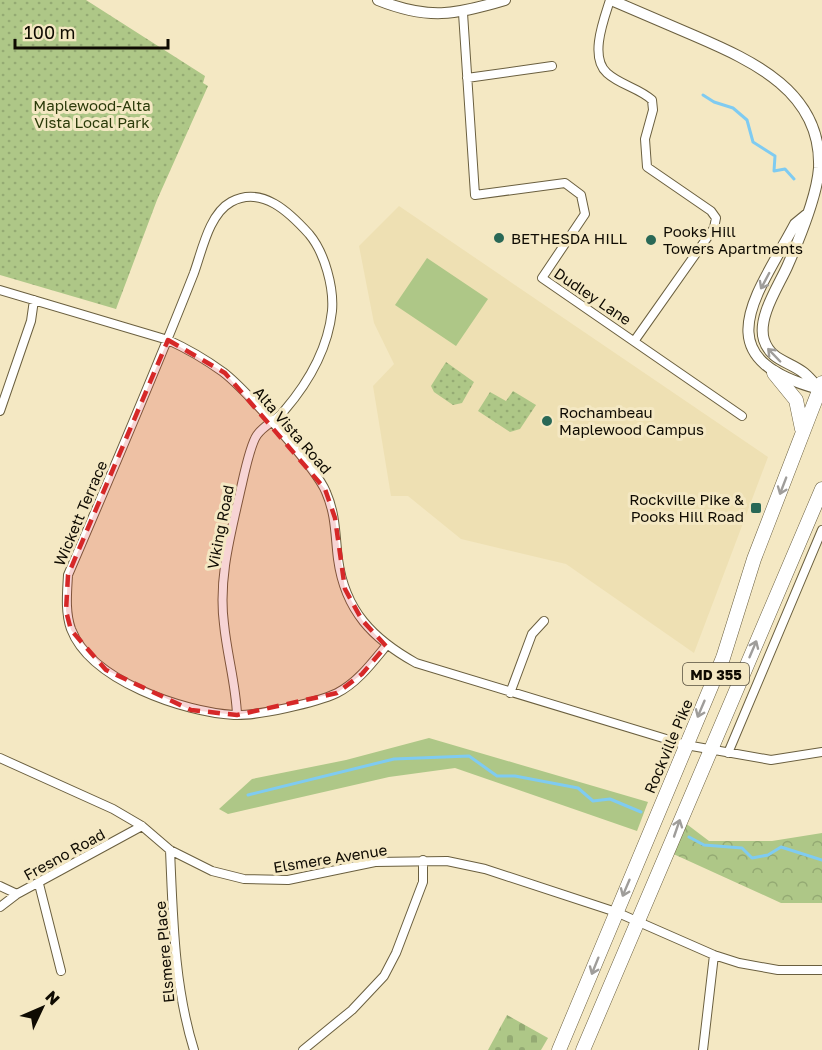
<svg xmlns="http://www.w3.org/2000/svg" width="822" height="1050" font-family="'Golos Text',sans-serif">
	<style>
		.built { fill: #eee0b3 }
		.green { fill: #aec787 }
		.forest { fill: url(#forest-crowns) }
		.cemetery { fill: url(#cemetery-stones) }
		.park { fill: url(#park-dots) }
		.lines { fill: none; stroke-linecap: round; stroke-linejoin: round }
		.stream { stroke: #7fcbf1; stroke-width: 3 }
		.minor-casing { stroke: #6a5f3f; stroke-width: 10 }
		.tertiary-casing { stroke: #6a5f3f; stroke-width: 12 }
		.primary-casing { stroke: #6a5f3f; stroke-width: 15 }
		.minor { stroke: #fff; stroke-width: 8 }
		.tertiary { stroke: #fff; stroke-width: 10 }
		.primary { stroke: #fff; stroke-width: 14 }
		.oneway { stroke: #9f9d9a }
		.marked { fill: #d62828; fill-opacity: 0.2; stroke: #d62828; stroke-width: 4.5; stroke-dasharray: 12 8; stroke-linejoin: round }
		.poi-dot { fill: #296856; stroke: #f4e8c3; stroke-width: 2 }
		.labels { text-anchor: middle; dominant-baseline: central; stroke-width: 6; stroke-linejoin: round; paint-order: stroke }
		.shield { fill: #f4e8c3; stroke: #544d3c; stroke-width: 1.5 }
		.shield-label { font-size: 14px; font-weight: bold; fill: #0f0b02 }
		.park-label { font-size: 15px; fill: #2b3b0a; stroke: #f4e8c3 }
		.poi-label { font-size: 15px; fill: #0f0b02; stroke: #f4e8c3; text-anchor: start }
		.street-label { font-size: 15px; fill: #0f0b02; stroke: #f4e8c3 }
	</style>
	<defs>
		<pattern id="forest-crowns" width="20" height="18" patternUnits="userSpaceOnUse" patternTransform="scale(1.5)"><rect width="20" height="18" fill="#aec787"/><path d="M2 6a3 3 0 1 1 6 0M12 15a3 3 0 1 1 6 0" fill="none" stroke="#94aa73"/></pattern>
		<pattern id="cemetery-stones" width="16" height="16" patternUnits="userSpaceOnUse" patternTransform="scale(1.5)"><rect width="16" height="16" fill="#aec787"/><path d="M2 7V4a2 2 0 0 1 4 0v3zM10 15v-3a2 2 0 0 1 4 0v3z" fill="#94aa73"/></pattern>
		<pattern id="park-dots" width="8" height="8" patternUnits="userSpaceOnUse" patternTransform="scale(1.5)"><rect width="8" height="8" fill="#aec787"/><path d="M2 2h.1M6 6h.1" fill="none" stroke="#94aa73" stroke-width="1.8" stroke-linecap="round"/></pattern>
	</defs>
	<rect width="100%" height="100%" fill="#f4e8c3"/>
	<path class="built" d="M399 206 768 457 694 653 566 564 461 539 408 496H391L373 386 394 364 374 323 359 246Z"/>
	<path class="green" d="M427 258 488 299 456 346 395 305Z
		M429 738 648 802 637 831 455 768 389 777 228 814 219 809 252 779 346 760Z"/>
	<path class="forest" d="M680 819 709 841H772L822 833V903H781L669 852Z"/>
	<path class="cemetery" d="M507 1015 548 1038 541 1050H488Z"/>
	<path class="park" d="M0 0H86L205 76 203 83 208 86 157 200 116 309 0 275Z
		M446 362 474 382 462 403 453 405 434 392 431 386Z
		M513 391 536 405 520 429 510 432 478 411 490 392 506 401Z"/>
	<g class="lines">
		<path class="stream" d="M703 95 714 102 733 108 747 120 753 142 775 156 774 171 785 169 794 179
			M248 795 394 759 469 756 497 776H515L578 788 593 801 610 799 641 812
			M689 837 704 845 742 848 752 858 768 855 781 847 822 860"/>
		<defs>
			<path id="minor" d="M610 0C604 19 589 57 607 73 620 85 639 88 652 100L653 110 645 139 647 167 711 211 716 218 714 228 635 340
				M463 13 475 195 565 183 581 195 585 214 542 278 742 416
				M467 78 552 66
				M0 290 168 340C188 349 205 359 223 372 244 388 317 469 326 492 336 515 335 535 338 559 345 611 373 639 416 663L686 745 771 760 822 752
				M0 411 31 321 34 300
				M510 693 532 634 544 621
				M237 715C236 685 227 655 224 624 218 578 231 533 241 488 244 475 250 445 257 435 264 425 277 420 284 411 308 383 328 348 332 311 334 288 325 253 309 234 290 213 262 185 231 202 209 214 202 251 194 273 154 375 111 475 68 575 67 593 65 612 71 629 91 681 184 712 234 715 257 716 316 703 337 693 357 683 372 663 386 646
				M728 753 822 530
				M0 758 113 809 142 826 170 850 212 871 244 879 288 880 375 862 447 861 485 869 616 912 714 955 739 963 778 970H822
				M170 850C173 917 174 986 194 1050
				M39 884 61 971
				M0 886 17 894
				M0 907 17 894 142 826
				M303 1050 352 1010 384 976 396 953 423 882V860
				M703 1050 714 955"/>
			<path id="tertiary" d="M378 0C428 20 455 15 505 0
				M611 0C639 12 667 24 695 36 753 61 822 92 819 168 817 195 798 242 787 267 778 287 757 318 764 340 771 361 789 361 804 373 810 378 815 384 820 390
				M806 215 795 224C756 297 703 358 819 389"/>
			<path id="primary" d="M774 373 796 400 802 429
				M559 1050 723 658 754 559 822 383
				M583 1050 822 489"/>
		</defs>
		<use href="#minor" class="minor-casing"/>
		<use href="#tertiary" class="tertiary-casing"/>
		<use href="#primary" class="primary-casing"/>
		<use href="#minor" class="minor"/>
		<use href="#tertiary" class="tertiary"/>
		<use href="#primary" class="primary"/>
	</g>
	<defs><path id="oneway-shaft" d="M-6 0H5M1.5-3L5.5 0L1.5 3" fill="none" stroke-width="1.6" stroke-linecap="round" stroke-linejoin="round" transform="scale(1.5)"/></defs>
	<g class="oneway">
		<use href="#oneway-shaft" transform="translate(765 281) rotate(118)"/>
		<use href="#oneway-shaft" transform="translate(774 355) rotate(-134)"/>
		<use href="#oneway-shaft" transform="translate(783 486) rotate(111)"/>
		<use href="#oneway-shaft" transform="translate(753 649) rotate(-67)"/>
		<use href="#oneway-shaft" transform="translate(701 709) rotate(113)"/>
		<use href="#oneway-shaft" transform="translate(677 828) rotate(-71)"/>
		<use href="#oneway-shaft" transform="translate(626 888) rotate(113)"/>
		<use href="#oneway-shaft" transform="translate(595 966) rotate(112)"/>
	</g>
	<path class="marked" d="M168 340 225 373 325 489 335 518 345 589 362 620 386 646 362 674 337 693 237 715 191 710 106 670 71 630 66 611 68 575Z"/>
	<g class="poi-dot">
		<circle cx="499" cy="238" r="6"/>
		<circle cx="651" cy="240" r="6"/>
		<circle cx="547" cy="421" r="6"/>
		<rect x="750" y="502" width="12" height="12" rx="3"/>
	</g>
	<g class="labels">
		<rect class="shield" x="683" y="663" width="66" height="22" rx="4.5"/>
		<g class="shield-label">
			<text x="716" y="674">MD 355</text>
		</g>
		<g class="park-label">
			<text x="92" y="105">Maplewood-Alta<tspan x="92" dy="17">Vista Local Park</tspan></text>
		</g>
		<g class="poi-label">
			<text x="663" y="231">Pooks Hill<tspan x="663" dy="17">Towers Apartments</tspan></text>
			<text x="511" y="238">BETHESDA HILL</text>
			<text x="559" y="412">Rochambeau<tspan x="559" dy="17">Maplewood Campus</tspan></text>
			<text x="744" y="499" text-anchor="end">Rockville Pike &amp;<tspan x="744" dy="17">Pooks Hill Road</tspan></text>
		</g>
		<g class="street-label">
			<text transform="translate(593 296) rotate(34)">Dudley Lane</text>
			<text transform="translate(293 430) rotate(49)">Alta Vista Road</text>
			<text transform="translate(80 513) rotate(-67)">Wickett Terrace</text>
			<text transform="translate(220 527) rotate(-79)">Viking Road</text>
			<text transform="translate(668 746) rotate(-67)">Rockville Pike</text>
			<text transform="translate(64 854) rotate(-29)">Fresno Road</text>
			<text transform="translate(330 858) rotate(-9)">Elsmere Avenue</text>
			<text transform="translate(164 952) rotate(-95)">Elsmere Place</text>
		</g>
	</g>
	<g transform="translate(42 1008) rotate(46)" stroke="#f4e8c3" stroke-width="4.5" paint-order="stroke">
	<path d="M0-4.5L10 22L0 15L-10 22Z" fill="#0f0b02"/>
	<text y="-9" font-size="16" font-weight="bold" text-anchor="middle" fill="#0f0b02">N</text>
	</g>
	<path d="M15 39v9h153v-9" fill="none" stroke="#0f0b02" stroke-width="3"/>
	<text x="24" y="39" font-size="18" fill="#0f0b02" stroke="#f4e8c3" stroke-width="4.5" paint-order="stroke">100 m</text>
</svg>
